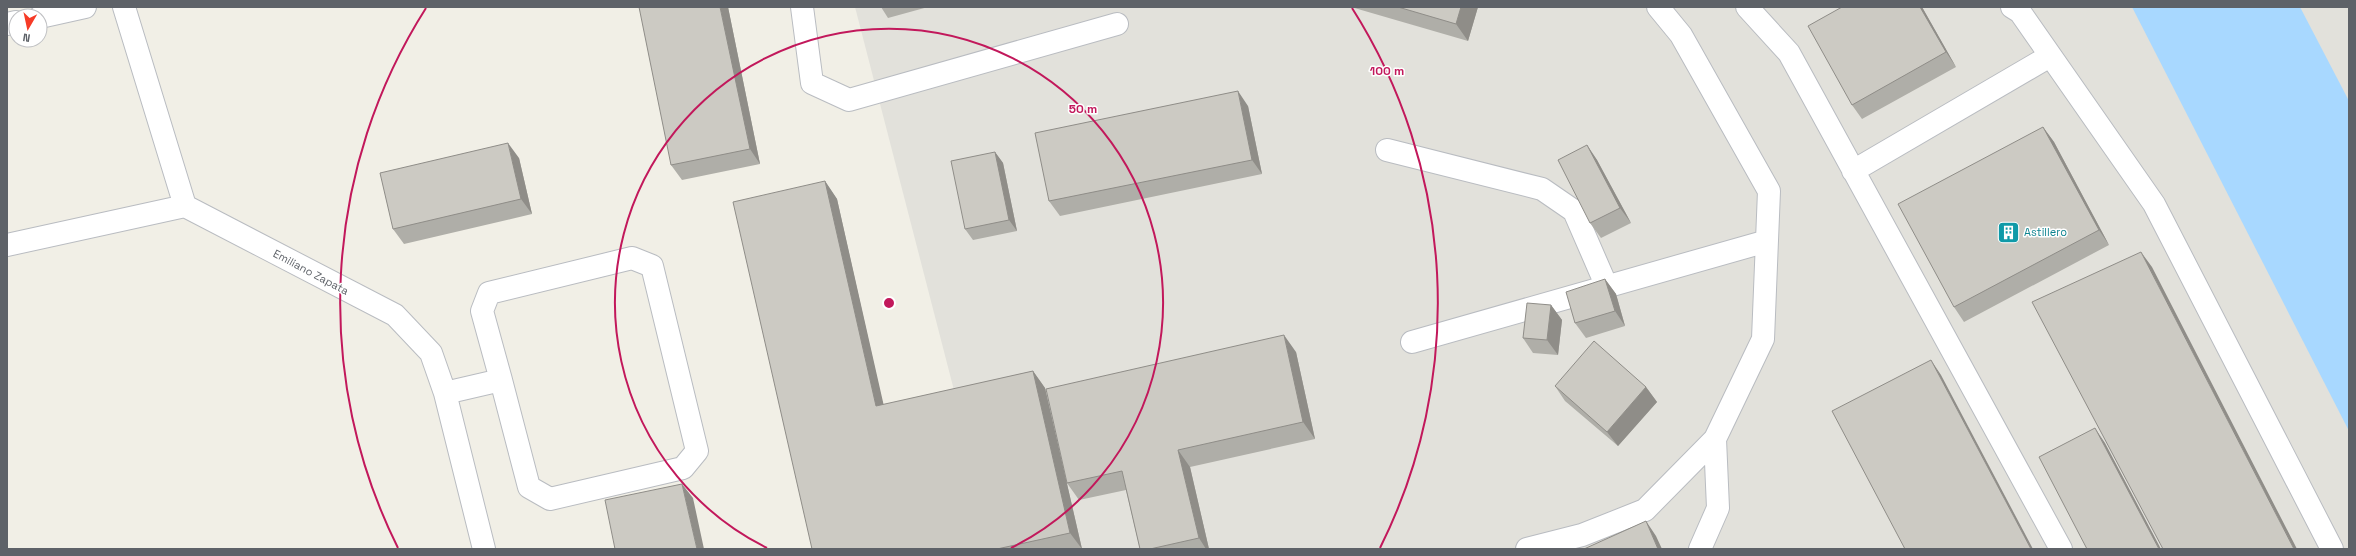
<svg xmlns="http://www.w3.org/2000/svg" width="2356" height="556" font-family="'Space Grotesk',sans-serif">
	<style>
		.industrial { fill: #e2e1db }
		.water { fill: #a8d8ff }
		.lines { fill: none; stroke-linecap: round; stroke-linejoin: round }
		.minor-casing { stroke: #b9bcc1; stroke-width: 24 }
		.minor { stroke: #fff; stroke-width: 22 }
		.wall { fill: #afaea8 }
		.shaded-wall { fill: #8f8d88 }
		.building { fill: #cccac3; stroke: #8f8d88 }
		.ring { fill: none; stroke: #c2185b; stroke-width: 2 }
		.labels { text-anchor: middle; dominant-baseline: central; stroke-width: 3; stroke-linejoin: round; paint-order: stroke }
		.culture-label { font-size: 11px; fill: #0d838f; stroke: #fff; text-anchor: start }
		.street-label { font-size: 11px; fill: #5e6268; stroke: #fff }
		.centre { fill: #c2185b; stroke: #fff; stroke-width: 2 }
		.ring-label { font-size: 12px; text-anchor: middle; font-weight: bold; fill: #c2185b; stroke: #fff; stroke-width: 3; stroke-linejoin: round; paint-order: stroke }
	</style>
	<rect width="100%" height="100%" fill="#f1efe6"/>
	<path class="industrial" d="M855 7H2349V549H995Z"/>
	<path class="water" d="M2132 7H2300L2349 101V431Z"/>
	<g class="lines">
		<defs>
			<path id="minor" d="M124 7 185 206 395 315 431 353 445 393 484 549
				M802 7 812 83 849 100 1117 24
				M1747 7 1789 53 2061 549
				M2012 7 2020 12 2154 204 2332 549
				M40 17 85 7
				M7 24 16 22
				M1387 150 1542 189 1574 211 1607 287
				M1853 171 2050 56
				M7 245 185 206
				M1412 342 1767 241
				M445 393 501 380 482 311 489 293 632 258 652 266 697 451 683 468 550 499 529 487 501 380
				M1527 549 1582 535 1645 510 1715 439 1763 339 1769 191 1681 35 1658 7
				M1700 549 1718 508 1715 439"/>
		</defs>
		<use href="#minor" class="minor-casing"/>
		<use href="#minor" class="minor"/>
	</g>
	<path class="wall" d="M728 7 760 164 682 180 671 165Z
		M881 7H928L888 18Z
		M1351 7H1478L1468 41Z
		M1922 7 1956 67 1862 119 1852 105Z
		M1248 106 1262 174 1060 216 1049 201Z
		M2043 127 2054 142 2109 245 1964 322 1954 307Z
		M1587 145 1597 160 1631 223 1601 238 1590 223Z
		M995 152 1003 163 1017 231 973 240 965 229Z
		M519 158 532 214 404 244 393 229Z
		M825 181 837 199 883 405 1033 371 1045 388 1082 549H812Z
		M1605 279 1616 294 1625 326 1586 338 1575 323Z
		M1551 305 1562 320 1558 355 1533 353 1523 338Z
		M1296 352 1315 439 1190 467 1209 549H1140L1126 490 1079 500 1067 483Z
		M1555 386 1646 387 1657 402 1618 446 1565 401Z"/>
	<path class="shaded-wall" d="M720 7H728L760 164 750 149Z
		M1461 7H1478L1468 41 1456 24Z
		M1920 7H1922L1956 67 1946 52Z
		M1238 91 1248 106 1262 174 1252 160Z
		M2043 127 2054 142 2109 245 2099 230Z
		M508 143 519 158 532 214 521 199Z
		M1587 145 1597 160 1631 223 1620 208Z
		M995 152 1003 163 1017 231 1009 220Z
		M825 181 837 199 888 424 876 406Z
		M2141 252 2152 267 2297 549H2294Z
		M1605 279 1616 294 1625 326 1615 311Z
		M1551 305 1562 320 1558 355 1547 340Z
		M1284 335 1296 352 1315 439 1303 422Z
		M1931 360 1941 375 2033 549H2031Z
		M1033 371 1045 388 1082 549 1070 533Z
		M1646 387 1657 402 1618 446 1607 432Z
		M2095 428 2105 443 2161 549H2159Z
		M1178 450 1190 467 1209 549H1206L1199 538Z
		M682 484 693 498 704 549H697Z
		M1646 521 1656 536 1662 549H1658Z"/>
	<path class="building" d="M639 7H720L750 149 671 165Z
		M1398 7H1461L1456 24Z
		M1842 7H1920L1946 52 1852 105 1808 26Z
		M1238 91 1252 160 1049 201 1035 133Z
		M2043 127 2099 230 1954 307 1898 204Z
		M508 143 521 199 393 229 380 173Z
		M1587 145 1620 208 1590 223 1558 160Z
		M995 152 1009 220 965 229 951 161Z
		M825 181 876 406 1033 371 1070 533 997 549H812L733 202Z
		M2141 252 2294 549H2163L2032 302Z
		M1605 279 1615 311 1575 323 1566 292Z
		M1527 303 1551 305 1547 340 1523 338Z
		M1284 335 1303 422 1178 450 1199 538 1150 549H1140L1122 471 1067 483 1046 389Z
		M1594 341 1646 387 1607 432 1555 386Z
		M1931 360 2031 549H1905L1832 411Z
		M2095 428 2159 549H2087L2039 457Z
		M682 484 697 549H615L605 500Z
		M1646 521 1658 549H1584Z"/>
	<g class="ring">
		<path d="M767 548A274 274 0 1 1 1011 548"/>
		<path d="M398 548A549 549 0 0 1 426 8M1352 8A549 549 0 0 1 1380 548"/>
	</g>
	<defs>
		<symbol id="building-square" viewBox="-11 -11 22 22"><rect x="-9" y="-9" width="18" height="18" rx="4" fill="#0f9aa8" stroke="#fff"/><path d="M-4-6H4V6H1V3H-1V6H-4ZM-2.5-4.3h1.7v1.8h-1.7ZM.8-4.3h1.7v1.8H.8ZM-2.5-1h1.7V.8h-1.7ZM.8-1h1.7V.8H.8Z" fill="#fff"/></symbol>
	</defs>
	<g fill-rule="evenodd">
		<use href="#building-square" x="1996" y="220" width="25" height="25"/>
	</g>
	<g class="labels">
		<g class="culture-label">
			<text x="2024" y="232">Astillero</text>
		</g>
		<g class="street-label">
			<text transform="translate(311 272) rotate(28)">Emiliano Zapata</text>
		</g>
	</g>
	<circle cx="889" cy="303" r="6" class="centre"/>
	<g class="ring-label">
		<text x="1387" y="75">100 m</text>
		<text x="1083" y="113">50 m</text>
	</g>
	<rect width="2356" height="556" fill="none" stroke="#5e6268" stroke-width="16"/>
	<g transform="translate(28 28) rotate(189)"><circle r="19" fill="#ffffff" stroke="#bfc0c3"/>
	<path d="M0-3L7 15L0 10L-7 15Z" fill="#f63b27"/>
	<text y="-6" font-size="11" font-weight="bold" text-anchor="middle" fill="#5e6268">N</text>
	</g>
</svg>
